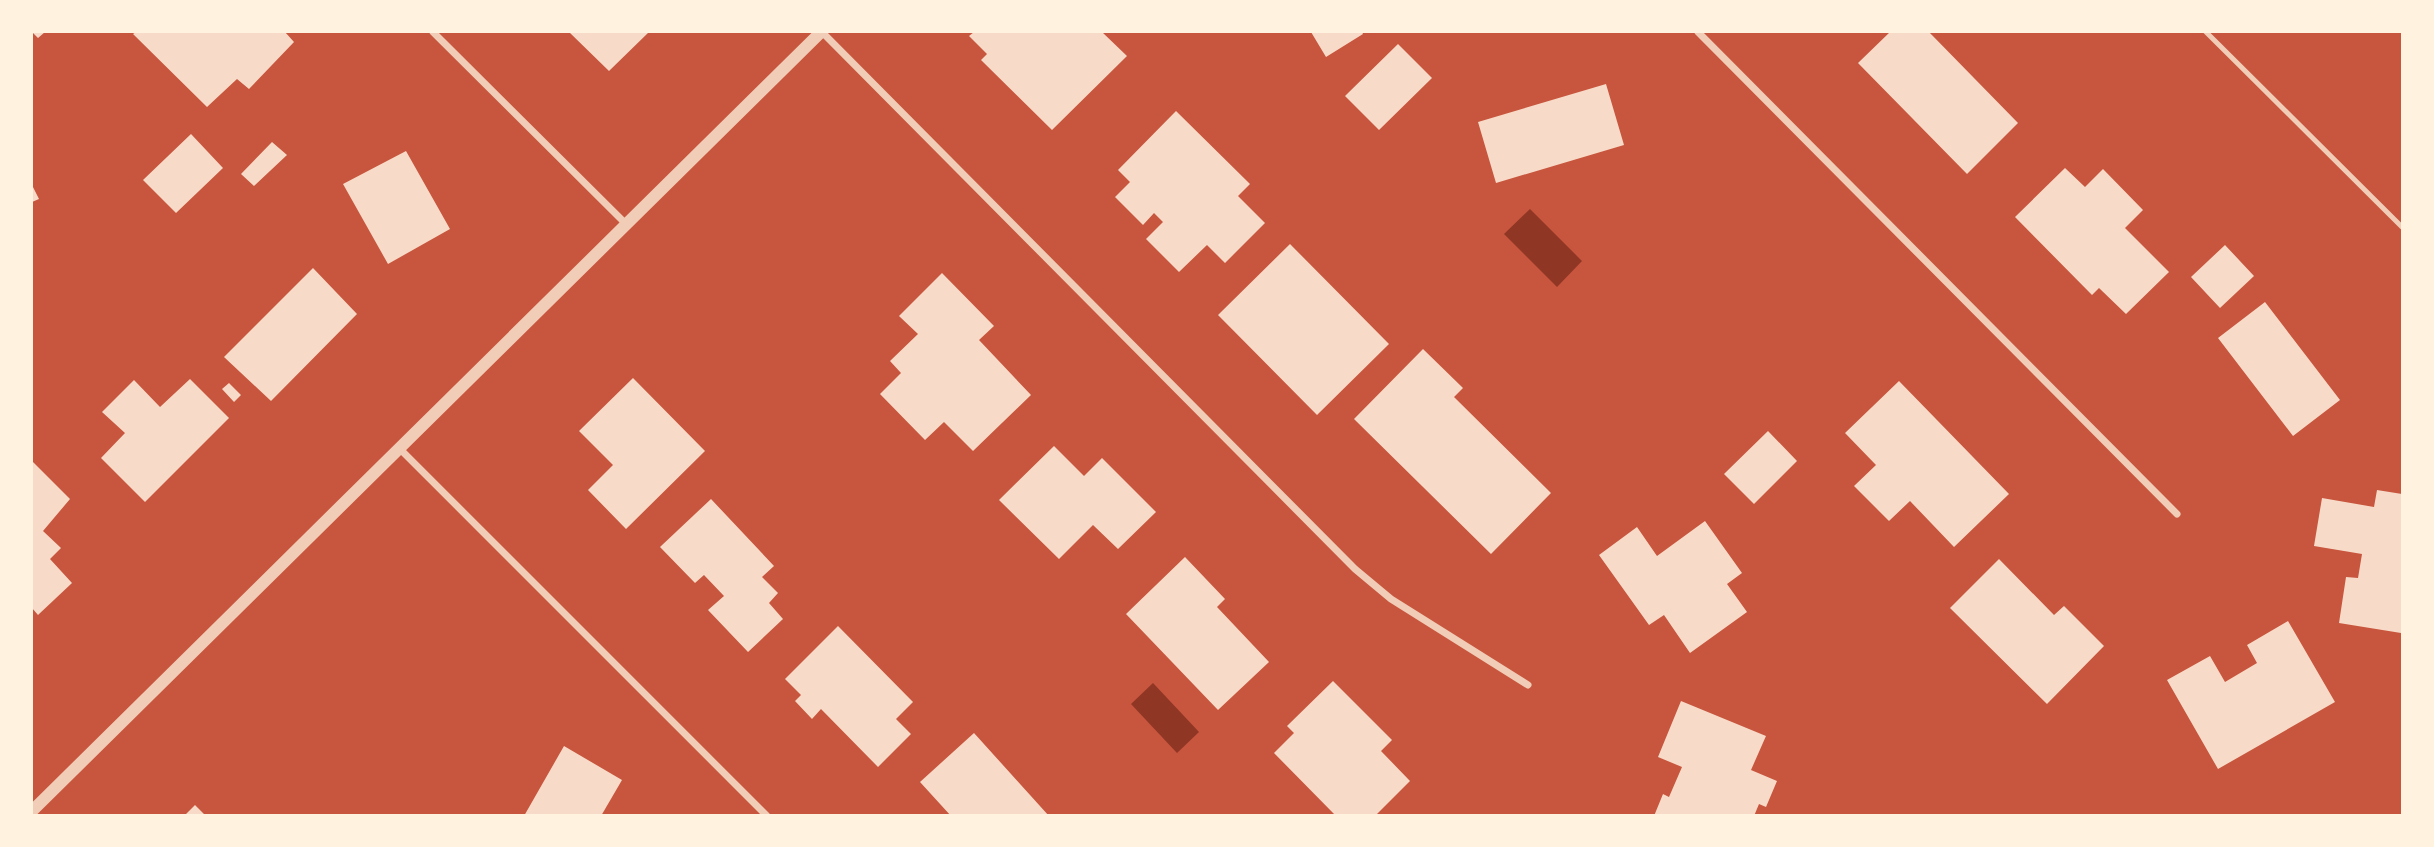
<svg xmlns="http://www.w3.org/2000/svg" width="2434" height="847" font-family="'Public Sans',sans-serif">
	<style>
		.water { fill: #8f3625 }
		.building { fill: #f7dbc8 }
		.lines { fill: none; stroke-linecap: round; stroke-linejoin: round }
		.service { stroke: #f1ccb7; stroke-width: 5 }
		.minor { stroke: #f1ccb7; stroke-width: 7 }
		.tertiary { stroke: #f1ccb7; stroke-width: 12 }
	</style>
	<rect width="100%" height="100%" fill="#c8553d"/>
	<path class="water" d="M1530 209 1582 261 1557 287 1504 234Z
		M1153 683 1199 732 1177 753 1131 704Z"/>
	<path class="building" d="M32 32H45L38 38Z
		M136 32H285L294 42 249 89 237 79 207 107 133 34Z
		M569 32H649L609 71Z
		M974 32H1102L1127 56 1052 130 981 60 987 54 969 36Z
		M1311 32H1362L1363 34 1326 57Z
		M1890 32H1929L2018 123 1967 174 1858 63Z
		M1398 44 1432 78 1379 130 1345 96Z
		M1606 84 1624 145 1496 183 1478 122Z
		M1176 111 1250 184 1238 196 1265 223 1225 263 1207 245 1179 272 1146 239 1163 222 1154 213 1143 225 1115 197 1130 182 1118 170Z
		M191 134 223 168 176 213 143 180Z
		M272 142 287 155 254 186 241 174Z
		M406 151 450 229 388 264 343 184Z
		M2065 168 2085 187 2103 169 2143 210 2125 228 2169 272 2126 314 2099 288 2092 295 2015 217Z
		M32 185 39 199 32 202Z
		M1290 244 1389 344 1317 415 1218 315Z
		M2225 245 2254 276 2220 308 2191 277Z
		M313 268 357 314 271 401 224 357Z
		M942 273 994 326 979 340 1031 395 973 451 944 422 925 440 880 394 901 373 890 361 918 334 899 316Z
		M2265 302 2340 400 2293 436 2218 338Z
		M1423 349 1463 388 1454 397 1551 493 1491 554 1354 419Z
		M633 378 705 451 626 529 588 490 613 465 579 431Z
		M190 379 229 418 145 502 101 458 125 433 102 412 134 380 160 407Z
		M1899 381 2009 494 1954 547 1910 501 1889 521 1854 486 1876 465 1845 433Z
		M229 383 241 395 234 402 222 389Z
		M1768 431 1797 461 1754 504 1724 474Z
		M1054 446 1084 476 1102 458 1156 512 1118 549 1093 525 1059 559 999 500Z
		M32 461 70 499 43 531 61 548 50 559 72 583 38 615 32 608Z
		M2377 490 2402 494 2401 633 2339 623 2346 577 2358 578 2362 554 2314 546 2322 498 2374 507Z
		M711 499 774 566 762 577 778 593 769 603 783 619 748 652 708 610 724 596 704 575 695 583 660 547Z
		M1705 521 1742 573 1727 584 1747 612 1690 653 1664 615 1649 625 1599 555 1637 527 1657 556Z
		M1185 557 1225 599 1217 607 1269 662 1218 710 1126 614Z
		M1999 559 2054 615 2064 606 2104 646 2047 704 1950 608Z
		M2288 621 2335 702 2218 769 2167 680 2210 656 2225 682 2257 663 2247 645Z
		M838 626 913 702 896 719 911 734 878 767 821 709 812 719 795 701 801 695 785 679Z
		M1333 681 1392 740 1381 751 1410 781 1375 816H1336L1274 753 1294 733 1287 726Z
		M1681 701 1766 736 1751 770 1777 781 1766 807 1759 804 1754 816H1654L1663 794 1669 797 1682 767 1658 757Z
		M974 733 1049 816H951L920 782Z
		M564 746 622 780 601 816H524Z
		M195 805 206 816H184Z"/>
	<g class="lines">
		<path class="service" d="M2206 32 2402 227"/>
		<path class="minor" d="M433 32 626 224
			M822 32 1355 569 1391 599 1528 685
			M1698 32 2177 514
			M399 448 767 816"/>
		<path class="tertiary" d="M32 811 821 32"/>
	</g>
	<rect width="2434" height="847" fill="none" stroke="#fff3e0" stroke-width="66"/>
</svg>
